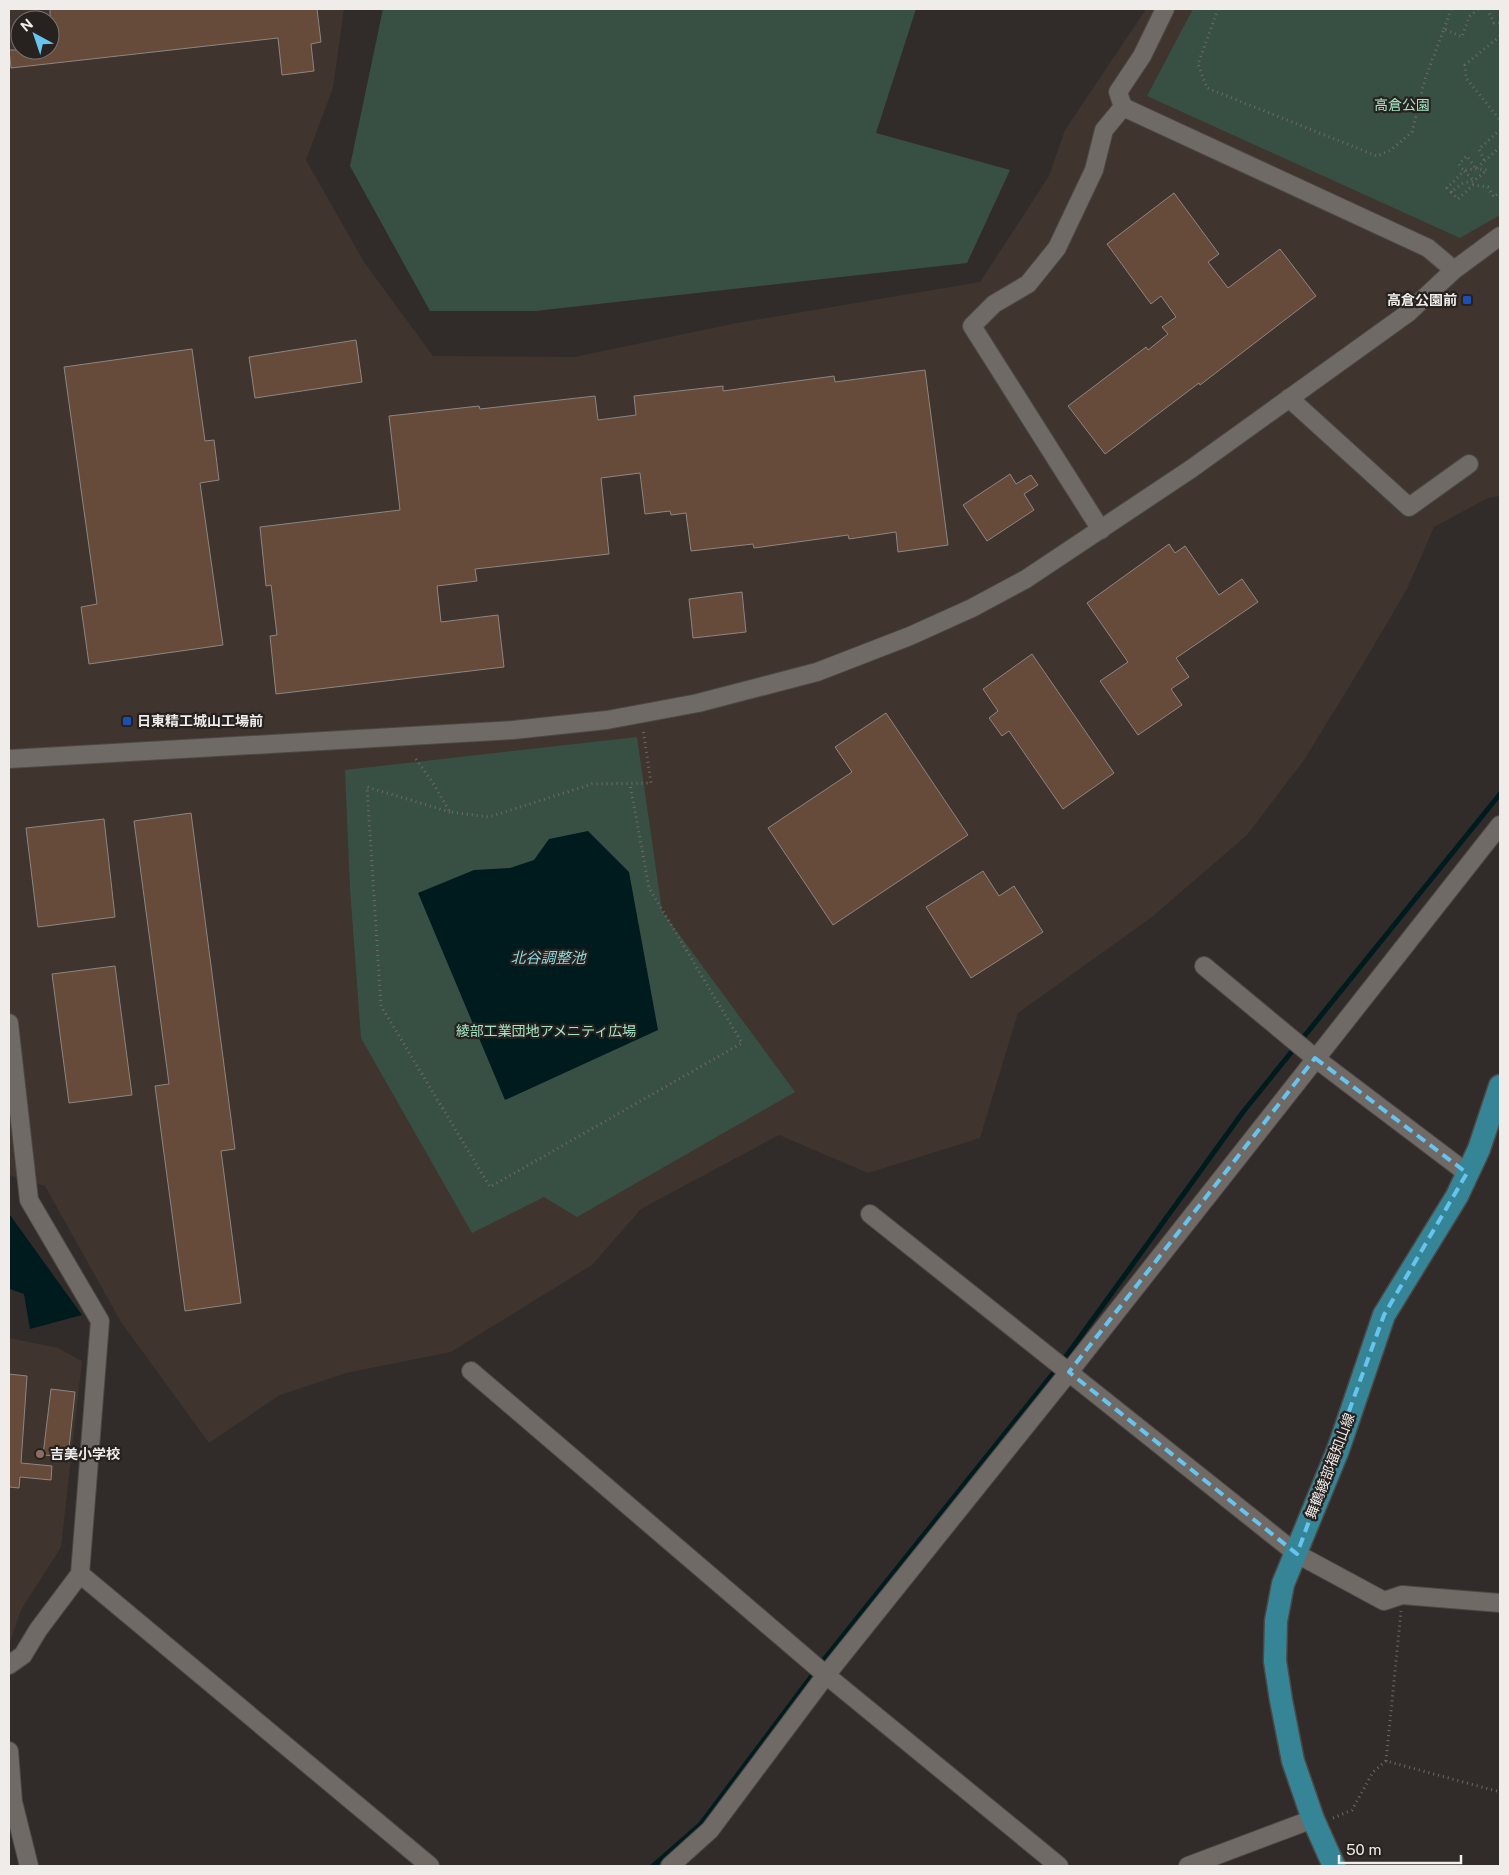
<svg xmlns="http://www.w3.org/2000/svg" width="1509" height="1875" font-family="'Public Sans','Noto Sans JP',sans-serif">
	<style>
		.built { fill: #3f342e; fill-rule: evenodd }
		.green { fill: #385044 }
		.water { fill: #001b1d }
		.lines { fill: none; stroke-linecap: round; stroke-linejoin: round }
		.stream { stroke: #001b1d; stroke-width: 5 }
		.building { fill: #674b3a; stroke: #8c8682 }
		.minor-casing { stroke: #4c4846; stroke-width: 20 }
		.major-casing { stroke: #4c4846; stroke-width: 25 }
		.path { stroke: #6e6a67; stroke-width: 3; stroke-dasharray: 1 4; stroke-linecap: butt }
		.minor { stroke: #706a66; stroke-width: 18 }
		.major { stroke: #358597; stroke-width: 22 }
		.marked { fill: none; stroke: #66c4ef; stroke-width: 4; stroke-dasharray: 10 6; stroke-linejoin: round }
		.transit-dot { fill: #1a4fb4; stroke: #27221f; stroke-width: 2 }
		.education-dot { fill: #8d6e63; stroke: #27221f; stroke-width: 2 }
		.labels { text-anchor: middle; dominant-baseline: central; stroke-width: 4.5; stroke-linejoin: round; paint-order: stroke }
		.park-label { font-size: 14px; fill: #a5e4c4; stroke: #27221f }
		.poi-label { font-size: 14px; font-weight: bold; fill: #efecea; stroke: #27221f; text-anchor: start }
		.street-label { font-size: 14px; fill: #efecea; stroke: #27221f }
		.water-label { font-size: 15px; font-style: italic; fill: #8bd9de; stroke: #27221f }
	</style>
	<rect width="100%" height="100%" fill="#312c29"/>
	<path class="built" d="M9 9H344L333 88 306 160 364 262 433 356 574 357 737 323 980 282 1049 176 1065 130 1146 9H1500V496L1488 498 1434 527 1407 589 1363 664 1304 760 1247 835 1152 917 1018 1013 980 1138 868 1173 779 1135 641 1209 592 1265 451 1352 346 1373 280 1395 209 1443 121 1322 45 1186 9 1175ZM20 20H50V50H20Z
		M9 1338 58 1348 82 1361 61 1547 21 1610 9 1645Z"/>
	<path class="green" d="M383 9H916L876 133 1010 170 967 263 535 311H430L350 166Z
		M1193 9H1500V215L1460 238 1147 96Z
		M637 737 662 911 795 1092 577 1217 544 1197 472 1233 361 1038 350 888 345 770Z"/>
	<path class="water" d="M588 831 629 872 658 1030 505 1100 418 893 474 870 510 868 534 860 549 839Z
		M9 1215H10L82 1315 30 1329 24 1294 10 1289Z"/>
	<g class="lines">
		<path class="stream" d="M653 1866 700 1825 826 1657 1059 1366 1243 1112 1500 794"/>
	</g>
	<path class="building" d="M50 9H317L321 42 311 44 314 71 282 75 278 38 11 68 9 50H50Z
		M1174 193 1219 254 1208 262 1228 288 1280 249 1316 296 1200 385 1199 383 1105 454 1068 406 1146 347 1148 350 1168 334 1162 327 1176 317 1161 296 1151 304 1107 244Z
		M356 340 362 382 255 398 249 357Z
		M192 349 205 441 214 440 219 480 200 483 223 645 89 664 81 607 97 604 64 367Z
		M925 370 948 545 898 552 896 532 849 539 848 535 754 548 753 544 691 551 686 513 671 515 670 511 645 514 640 473 601 478 609 554 475 569 477 581 437 586 441 622 498 615 504 667 276 694 270 636 277 635 271 585 266 586 260 527 400 510 389 416 479 406 480 409 595 396 598 420 636 415 634 396 723 386V391L834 376 835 382Z
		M1010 474 1016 484 1031 475 1038 485 1024 494 1034 510 987 541 963 505Z
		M1169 544 1175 553 1185 546 1219 595 1242 579 1258 602 1176 658 1189 677 1171 689 1182 705 1138 735 1100 681 1128 662 1087 603Z
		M742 592 746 632 693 638 689 599Z
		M1032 654 1114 773 1063 809 1009 731 1002 736 989 718 998 711 983 689Z
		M886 713 968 835 833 925 768 828 852 772 835 747Z
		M191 813 235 1149 221 1151 241 1303 185 1311 155 1086 169 1084 134 821Z
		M104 819 115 917 38 927 26 828Z
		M983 871 999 896 1014 886 1043 932 971 978 926 907Z
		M115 966 132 1095 69 1103 52 974Z
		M9 1374 27 1376 21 1463 52 1466 51 1480 20 1477 19 1488 9 1487Z
		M51 1389 75 1392 68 1457 43 1455Z"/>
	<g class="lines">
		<defs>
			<path id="minor" d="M1165 9 1142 56 1118 92 1123 107 1428 248 1454 270
				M1289 398 1409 507 1469 464
				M1101 530 972 326 994 304 1028 284 1057 248 1094 170 1104 130 1123 107
				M9 759 513 730 607 720 698 703 817 672 910 636 972 608 1026 579 1191 469 1408 313 1454 270 1500 236
				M1204 966 1315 1058 1467 1173
				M9 1023 29 1200 100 1321 80 1574 38 1630 23 1655 9 1665
				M870 1214 1297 1554 1384 1601 1402 1595 1500 1603
				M471 1371 826 1675 1059 1866
				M80 1574 430 1866
				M9 1751 13 1802 29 1866
				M670 1866 710 1830 826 1675 1069 1372 1500 825
				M1188 1866 1313 1819"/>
			<path id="major" d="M1334 1866 1313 1819 1293 1761 1281 1700 1275 1661 1276 1621 1283 1584 1338 1450 1384 1315 1457 1196 1479 1149 1500 1086"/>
		</defs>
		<use href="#minor" class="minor-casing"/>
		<use href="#major" class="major-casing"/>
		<path class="path" d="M1218 9 1198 64 1207 88 1377 156 1391 150 1412 132 1425 79 1444 29 1462 37 1469 17 1478 9
			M1487 9 1494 23H1500
			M1444 29 1451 9
			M1500 36 1465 65 1466 78 1500 120
			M1500 147 1476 169 1467 156 1459 164 1464 171C1472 168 1479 169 1487 170L1474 181 1463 183 1451 192 1458 199 1473 185 1488 187 1494 197 1500 192
			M1484 160 1479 149 1500 130
			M1451 192 1447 188 1464 171 1474 181
			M416 759 433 783 450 812 489 817 592 784 651 783 643 729
			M450 812 367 787 381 1006 490 1187 742 1043 649 888 630 784
			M1386 1761 1401 1611
			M1333 1818 1352 1810 1373 1772 1386 1761 1500 1792"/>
		<use href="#minor" class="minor"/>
		<use href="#major" class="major"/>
	</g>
	<path class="marked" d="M1315 1058 1467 1173 1384 1315 1297 1554 1069 1372Z"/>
	<g class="transit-dot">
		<rect x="1462" y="295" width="10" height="10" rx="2.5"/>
		<rect x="122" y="716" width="10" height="10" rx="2.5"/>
	</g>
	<circle class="education-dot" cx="40" cy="1454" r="5"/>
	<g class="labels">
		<g class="park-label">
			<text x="1402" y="105">高倉公園</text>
			<text x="546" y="1031">綾部工業団地アメニティ広場</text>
		</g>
		<g class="poi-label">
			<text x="1457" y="300" text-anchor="end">高倉公園前</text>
			<text x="137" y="721">日東精工城山工場前</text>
			<text x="50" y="1454">吉美小学校</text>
		</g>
		<g class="street-label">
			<text transform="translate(1330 1466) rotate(-69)">舞鶴綾部福知山線</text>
		</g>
		<g class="water-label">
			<text x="548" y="957">北谷調整池</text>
		</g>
	</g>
	<rect width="1509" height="1875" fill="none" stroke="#efecea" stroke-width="20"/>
	<g transform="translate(35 35) rotate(320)"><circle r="24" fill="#27221f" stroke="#777370"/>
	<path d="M0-4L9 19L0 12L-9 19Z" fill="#66c4ef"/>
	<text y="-8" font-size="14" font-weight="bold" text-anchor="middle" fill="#efecea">N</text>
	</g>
	<path d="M1339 1855v8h122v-8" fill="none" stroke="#efecea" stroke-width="2.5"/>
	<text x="1346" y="1855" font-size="15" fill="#efecea" stroke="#27221f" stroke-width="4" paint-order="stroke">50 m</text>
</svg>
